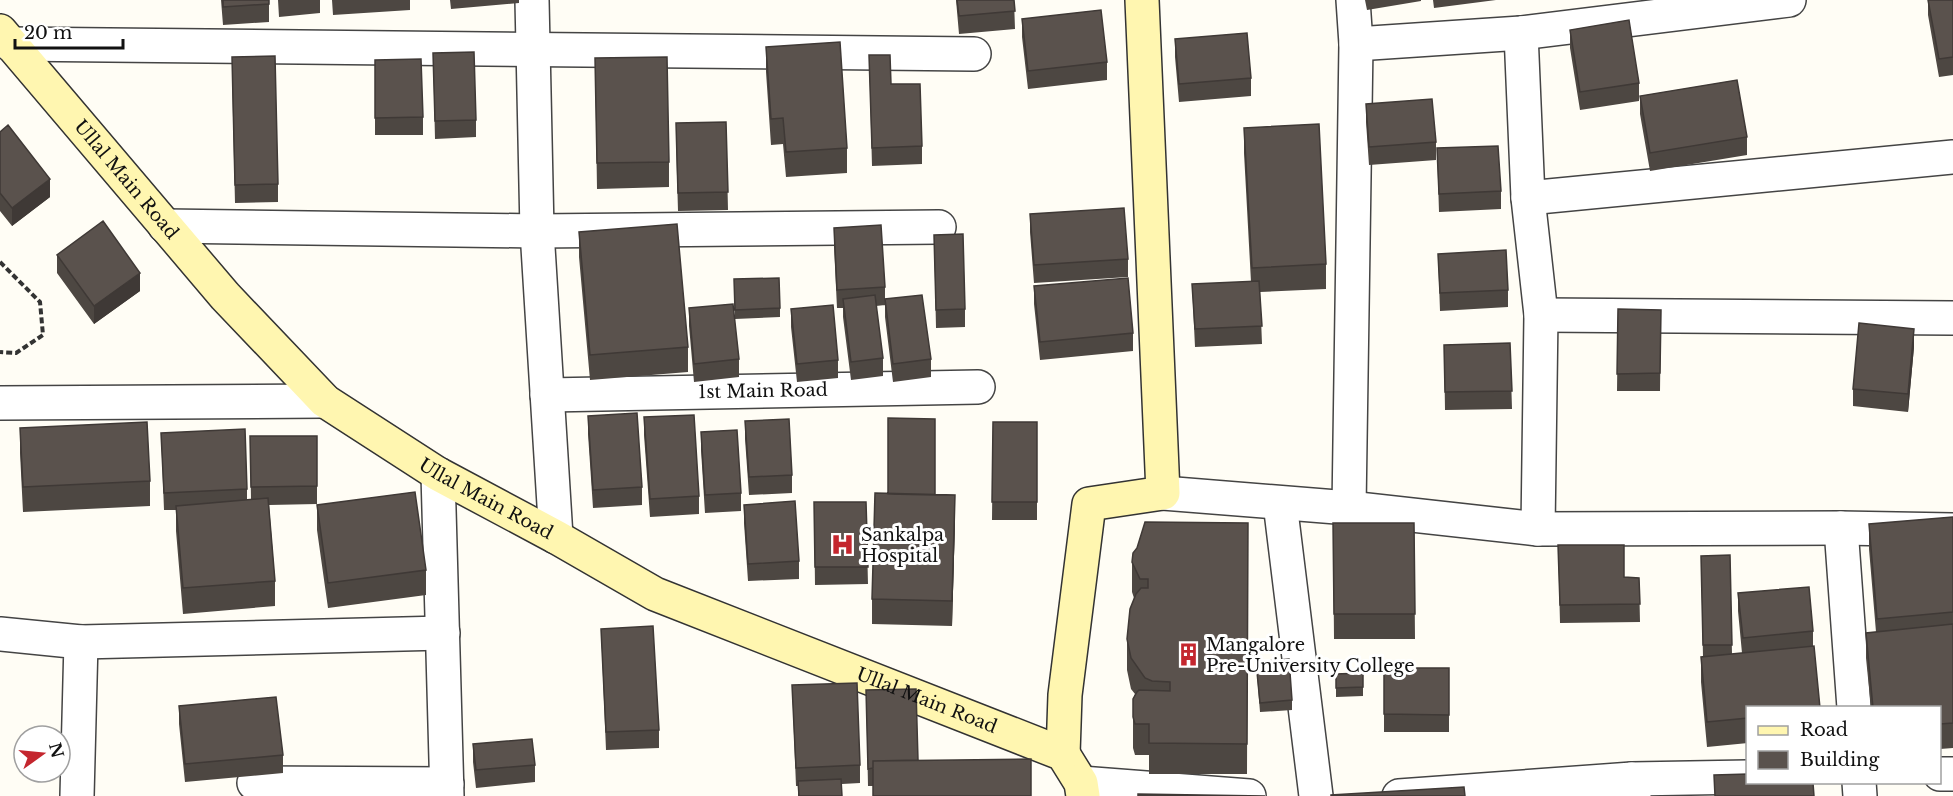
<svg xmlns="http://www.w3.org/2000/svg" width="1953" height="796" font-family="'Libre Baskerville',serif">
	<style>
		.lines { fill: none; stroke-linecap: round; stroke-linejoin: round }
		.street-casing { stroke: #444; stroke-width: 36 }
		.secondary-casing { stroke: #333; stroke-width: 36 }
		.path { stroke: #333; stroke-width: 4; stroke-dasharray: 6 3; stroke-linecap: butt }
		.street { stroke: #fff; stroke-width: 33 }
		.secondary { stroke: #fff6b0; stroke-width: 33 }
		.wall { fill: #4d4742 }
		.shaded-wall { fill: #3f3936 }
		.building { fill: #5a524d; stroke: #3f3936; stroke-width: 1.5 }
		.labels { text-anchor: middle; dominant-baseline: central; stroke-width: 6; stroke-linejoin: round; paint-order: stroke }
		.street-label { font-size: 18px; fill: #111; stroke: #fff }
		.poi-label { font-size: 18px; fill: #111; stroke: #fff; text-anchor: start }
	</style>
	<rect width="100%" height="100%" fill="#fffdf5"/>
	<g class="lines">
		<defs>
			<g id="street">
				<path d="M532 0 537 231 556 537"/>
				<path d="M1521 33 1528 198 1541 315 1538 529"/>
				<path d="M10 44 974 54"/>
				<path d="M1356 44 1521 33 1789 0"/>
				<path d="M1528 198 1953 157"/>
				<path d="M165 226 537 231 939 227"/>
				<path d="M1541 315 1953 318"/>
				<path id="s1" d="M547 395 978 387"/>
				<path d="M0 403 325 401"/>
				<path d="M438 474 447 796"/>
				<path d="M1163 493 1349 508 1538 529 1841 528 1953 530"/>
				<path d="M1280 503 1316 796"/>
				<path d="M1349 508 1356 44 1353 0"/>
				<path d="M1841 528 1854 708"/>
				<path d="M0 634 81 642 77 796"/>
				<path d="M81 642 443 633"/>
				<path d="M1940 774H1953"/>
				<path d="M1632 779 1748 777"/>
				<path d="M1859 782 1860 796"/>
				<path d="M254 783 447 784"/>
				<path d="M1081 783 1249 796"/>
				<path d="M1399 796 1632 779 1634 796"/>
			</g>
			<g id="secondary">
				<path id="s2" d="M0 31 225 296 325 401 438 474 556 537 655 594 1063 754 1081 783 1083 796"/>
				<path d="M1063 754 1065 695 1089 504 1163 493 1142 0"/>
			</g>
		</defs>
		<use href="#street" class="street-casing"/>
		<use href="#secondary" class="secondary-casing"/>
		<path class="path" d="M0 262 40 302 43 335 16 353 0 352"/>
		<use href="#street" class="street"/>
		<use href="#secondary" class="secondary"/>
	</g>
	<path class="wall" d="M221 0H269V22L223 25Z
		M278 0H320V13L279 17Z
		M332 0H410V10L333 15Z
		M450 0H519V3L451 9Z
		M956 0H1014L1015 29 959 34Z
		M1365 0H1421V1L1367 10Z
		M1433 0H1496L1434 8Z
		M1928 0H1953V75L1939 77 1928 15Z
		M1022 19 1107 62V80L1028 89 1022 37Z
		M1570 30 1639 83V101L1580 110 1570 48Z
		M1175 39 1251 78V96L1179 102 1175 57Z
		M766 47 847 148V173L786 177 783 144 771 145 766 72Z
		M433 53 476 120V137L435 139Z
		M869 55 891 84 922 146V164L872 166Z
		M595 58 669 162V187L597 189Z
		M375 60 423 117V135H375Z
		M232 75 278 184V202L235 203Z
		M1640 96 1747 137V155L1650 171 1640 114Z
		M1366 104 1436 142V160L1369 165 1366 122Z
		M726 122 728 210 678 211 676 141Z
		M1244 128 1326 264V289L1260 292 1262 344 1195 347 1192 284 1251 282 1244 153Z
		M0 132 50 197 12 226 0 211Z
		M1437 148 1501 191V209L1439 212Z
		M1030 214 1128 259V277L1034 283 1030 232Z
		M834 228 885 287V305L876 306 883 358V376L851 380 843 317V308H837L834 246Z
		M579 232 688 347V372L590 380 579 257Z
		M934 235 965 309V327L936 328Z
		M1438 254 1508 290V307L1440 311Z
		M57 255 140 291 94 324 57 273Z
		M1034 286 1133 333V351L1040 360 1034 304Z
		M734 289 780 308V317L735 319Z
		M885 299 931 359V377L893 382 885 317Z
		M689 308 739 359V377L694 382 689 326Z
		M791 309 838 360V378L797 382 791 327Z
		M1618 309 1661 310 1660 391H1617Z
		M1510 343 1512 409 1445 410 1444 345Z
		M1914 347 1908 412 1853 406V389Z
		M588 416 642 487V505L593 508 588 434Z
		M644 417 699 496V514L650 517 644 435Z
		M745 421 792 475V493L749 495 745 439Z
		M993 422H1037V520H992Z
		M20 428 150 481V506L23 512 20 453Z
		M701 432 741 493V511L705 513 701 450Z
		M161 433 247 489V500H251L250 436H317V504L269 505 275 581V606L183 614 176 531V510H164Z
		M935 495 955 521 952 626 872 624V599Z
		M814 502H866L868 584 815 585Z
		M317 505 426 570V595L328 608 317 530Z
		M744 505 799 561V579L748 581 744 523Z
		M1953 517V748L1940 749V708H1871L1866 658V633L1876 632 1869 549V524Z
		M1248 523 1247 774H1149V755H1135L1133 748V699L1135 694 1131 689 1127 670V639L1134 598 1132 592V562Z
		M1333 523H1414L1415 639H1334Z
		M1558 545 1624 577 1639 578 1640 622 1560 623Z
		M1730 555 1732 654 1742 653 1738 611V593L1813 631V646L1748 708V743L1707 747 1701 682V657H1703L1701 556Z
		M601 629 659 730V748L606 750Z
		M1256 662 1292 700V710L1260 712Z
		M1384 668H1449V732H1384Z
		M1363 673V696L1336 697V674Z
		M792 685 860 765V783L842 784V796H798V786H796Z
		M916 689 873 786H868L866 690Z
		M179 706 283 755V773L185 782 179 724Z
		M473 744 535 765V782L476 788 473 762Z"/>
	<path class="shaded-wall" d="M50 179V197L12 226V208Z
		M140 273V291L94 324V306Z
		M1914 329V347L1908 412V394Z
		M955 495V521L952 626V601Z"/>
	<path class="building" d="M223 0H269V4L223 7Z
		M957 0H1014L1015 11 959 16Z
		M1928 0H1953V57L1939 59Z
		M1101 10 1107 62 1028 71 1022 19Z
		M1629 20 1639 83 1580 92 1570 30Z
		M1247 33 1251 78 1179 84 1175 39Z
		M840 42 847 148 786 152 783 118 771 119 766 47Z
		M474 52 476 120 435 121 433 53Z
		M869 55H890L891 84H920L922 146 872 148Z
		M275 56 278 184 235 185 232 57Z
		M667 57 669 162 597 163 595 58Z
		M421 59 423 117 375 118V60Z
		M1737 80 1747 137 1650 153 1640 96Z
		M1432 99 1436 142 1369 147 1366 104Z
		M726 122 728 192 678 193 676 123Z
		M1319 124 1326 264 1252 268 1244 128Z
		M8 125 50 179 12 208 0 193V132Z
		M1498 146 1501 191 1439 194 1437 148Z
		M1124 208 1128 259 1034 265 1030 214Z
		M103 221 140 273 94 306 57 255Z
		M677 224 688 347 590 355 579 232Z
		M881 225 885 287 837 290 834 228Z
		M963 234 965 309 936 310 934 235Z
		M1506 250 1508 290 1440 293 1438 254Z
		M779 278 780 308 735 310 734 279Z
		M1128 278 1133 333 1040 342 1034 286Z
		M1259 281 1262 326 1195 329 1192 284Z
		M875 295 883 358 851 362 843 299Z
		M922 295 931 359 893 364 885 299Z
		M733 304 739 359 694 364 689 308Z
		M833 305 838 360 797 364 791 309Z
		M1618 309 1661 310 1660 373 1617 374Z
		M1859 323 1914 329 1908 394 1853 389Z
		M1510 343 1512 391 1445 392 1444 345Z
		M637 413 642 487 593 490 588 416Z
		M694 415 699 496 650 499 644 417Z
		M888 418 935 419V495L888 494Z
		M789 419 792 475 749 477 745 421Z
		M147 422 150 481 23 487 20 428Z
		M993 422H1037V502H992Z
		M245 429 247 489 164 493 161 433Z
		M737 430 741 493 705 495 701 432Z
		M250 436H317V486L251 487Z
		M415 492 426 570 328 583 317 505Z
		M875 493 955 495 952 601 872 599Z
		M268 498 275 581 183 588 176 506Z
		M795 501 799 561 748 564 744 505Z
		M814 502H866L868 567H815Z
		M1953 517V612L1877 619 1869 524Z
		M1145 522 1248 523 1247 744 1149 743V724H1135L1133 717V699L1137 692 1139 690 1170 691V682L1152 681 1145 678 1131 658 1127 639 1130 609 1136 594 1141 588H1148V579H1140L1132 562 1133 553 1137 548Z
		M1333 523H1414L1415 614H1334Z
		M1558 545H1624V577L1639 578 1640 604 1560 605Z
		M1730 555 1732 645H1703L1701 556Z
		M1809 587 1813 631 1743 638 1738 593Z
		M1953 624V723L1940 724V708H1873L1866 633Z
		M653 626 659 730 606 732 601 629Z
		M1814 646 1820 708H1748V718L1707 722 1701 657Z
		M1289 659 1292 700 1260 703 1256 662Z
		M1384 668H1449V715L1384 714Z
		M1363 673V687L1336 688V674Z
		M857 683 860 765 796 768 792 685Z
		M916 689 918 760 873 761V768L868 769 866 690Z
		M276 697 283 755 185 764 179 706Z
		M532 739 535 765 476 770 473 744Z
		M1031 759V796H873V761Z
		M1748 774V783H1813L1814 796H1715L1714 775Z
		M841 779 842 796H799L798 781Z
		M1464 787 1465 796H1331V795Z
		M1138 794 1265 796H1138Z"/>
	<defs>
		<symbol id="hospital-bare" viewBox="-9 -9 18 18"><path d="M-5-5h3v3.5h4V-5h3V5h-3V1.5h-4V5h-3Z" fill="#c4262e" stroke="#fff" stroke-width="2.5" paint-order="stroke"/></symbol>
		<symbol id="building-bare" viewBox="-9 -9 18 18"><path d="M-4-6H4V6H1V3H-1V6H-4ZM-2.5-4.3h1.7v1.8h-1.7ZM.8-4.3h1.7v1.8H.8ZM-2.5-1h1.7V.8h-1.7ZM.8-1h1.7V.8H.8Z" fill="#c4262e" stroke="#fff" stroke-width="2.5" paint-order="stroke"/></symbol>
	</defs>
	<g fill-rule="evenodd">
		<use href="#hospital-bare" x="826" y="528" width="33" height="33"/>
		<use href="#building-bare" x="1172" y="638" width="33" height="33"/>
	</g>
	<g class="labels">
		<g class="street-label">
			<text stroke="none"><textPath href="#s2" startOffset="195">Ullal Main Road</textPath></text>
			<text stroke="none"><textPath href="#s1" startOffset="216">1st Main Road</textPath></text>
			<text stroke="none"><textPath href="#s2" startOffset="681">Ullal Main Road</textPath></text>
			<text stroke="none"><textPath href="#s2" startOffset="1167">Ullal Main Road</textPath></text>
		</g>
		<g class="poi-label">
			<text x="861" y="535">Sankalpa<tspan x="861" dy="21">Hospital</tspan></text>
			<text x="1206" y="645">Mangalore<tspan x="1206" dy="21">Pre-University College</tspan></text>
		</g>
	</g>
	<rect x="1746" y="706" width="195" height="78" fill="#ffffff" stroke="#a0a0a0" stroke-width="1.5"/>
	<rect x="1758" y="726" width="30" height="9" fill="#fff6b0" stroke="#a0a0a0" stroke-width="1.5"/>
	<text x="1800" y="736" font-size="18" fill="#111111">Road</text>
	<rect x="1758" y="751" width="30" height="18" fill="#5a524d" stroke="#a0a0a0" stroke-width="1.5"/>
	<text x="1800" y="766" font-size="18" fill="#111111">Building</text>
	<g transform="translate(42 754) rotate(75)"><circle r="28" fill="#ffffff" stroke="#a0a0a0" stroke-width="1.5"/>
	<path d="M0-4.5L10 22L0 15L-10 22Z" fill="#c4262e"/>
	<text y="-9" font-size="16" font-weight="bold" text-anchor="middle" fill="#111111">N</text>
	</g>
	<path d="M15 39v9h108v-9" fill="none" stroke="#111111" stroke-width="3"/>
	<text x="24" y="39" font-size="18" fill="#111111" stroke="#ffffff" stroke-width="4.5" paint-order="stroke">20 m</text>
</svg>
